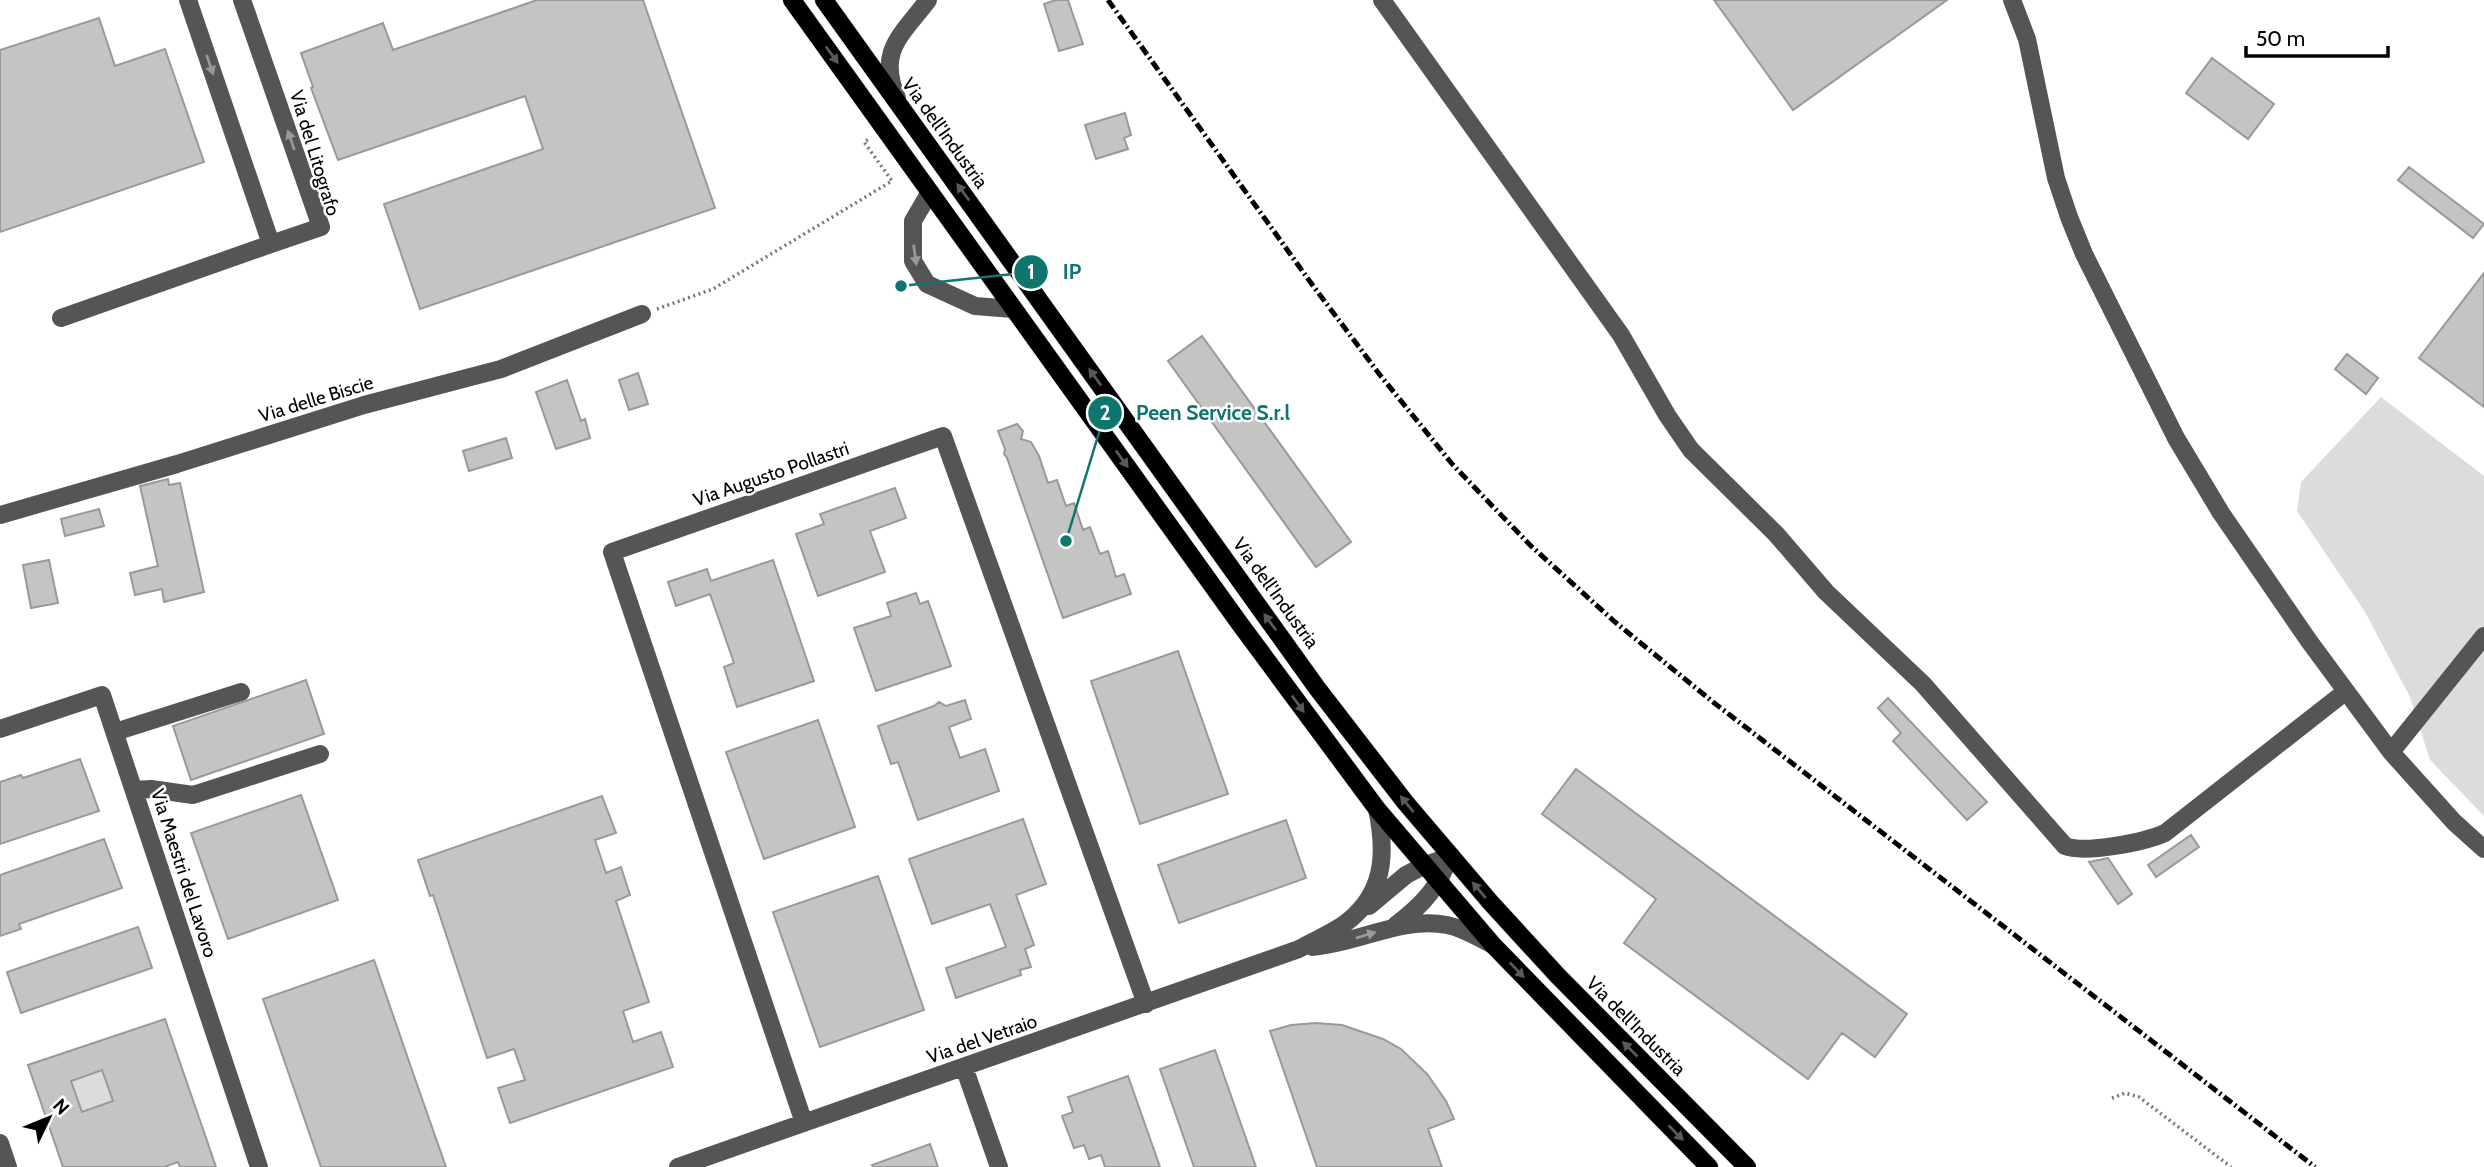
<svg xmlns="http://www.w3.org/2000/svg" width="2484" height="1167" font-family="Cabin,sans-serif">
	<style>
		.green { fill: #dcdcdc }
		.building { fill: #c4c4c4; stroke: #999; stroke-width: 2; fill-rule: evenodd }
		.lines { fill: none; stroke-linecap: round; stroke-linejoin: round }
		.major-casing { stroke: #dbdbdb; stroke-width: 19 }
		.path { stroke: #777; stroke-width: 3.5; stroke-dasharray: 2 3.5; stroke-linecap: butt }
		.minor { stroke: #555; stroke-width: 18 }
		.major { stroke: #000; stroke-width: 18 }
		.rail { stroke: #000; stroke-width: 5; stroke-dasharray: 10 3.5 2 3.5; stroke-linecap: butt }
		.oneway { fill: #595959 }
		.oneway2 { fill: #999 }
		.labels { text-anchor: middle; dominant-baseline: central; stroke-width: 5; stroke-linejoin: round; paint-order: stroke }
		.street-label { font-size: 19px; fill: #000; stroke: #fff }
		.leader { fill: none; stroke: #0f766e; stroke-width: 2.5 }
		.callout-dot { fill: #0f766e; stroke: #fff; stroke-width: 2.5 }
		.mark-label { font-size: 21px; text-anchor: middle; font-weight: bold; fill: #fff }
		.callout-label { font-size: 21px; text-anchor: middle; font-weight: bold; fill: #0f766e; stroke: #fff; stroke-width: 5; stroke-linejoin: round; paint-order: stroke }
	</style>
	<rect width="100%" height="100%" fill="#fff"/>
	<path class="green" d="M2381 397 2484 476V816L2430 760 2410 697 2365 612 2297 511 2301 482Z
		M102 1070 113 1101 82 1112 71 1081Z"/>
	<path class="building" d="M537 0H643L715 208 420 309 384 204 543 149 525 96 338 160 311 88 313 87 301 53 383 23 393 50Z
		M1056 0H1068L1083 44 1059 51 1044 4Z
		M1714 0H1947L1793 110Z
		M99 18 115 66 165 49 204 162 0 232V50Z
		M2212 58 2274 104 2248 139 2186 93Z
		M1125 113 1131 135 1124 138 1128 149 1096 159 1085 125Z
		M2409 167 2484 224 2473 238 2398 180Z
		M2484 273V407L2419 358Z
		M1202 336 1351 542 1316 567 1168 361Z
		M2347 354 2378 378 2366 394 2335 369Z
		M638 373 648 404 629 410 619 380Z
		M567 380 581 421 585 419 590 438 556 449 536 392Z
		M1017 424 1023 431 1021 439 1031 442 1039 456 1048 483 1057 480 1066 506 1074 503 1083 530 1090 527 1100 554 1108 551 1116 577 1124 574 1131 594 1063 618 1007 458 1004 454 1005 449 998 431Z
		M506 438 512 458 469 471 463 451Z
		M168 479 169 485 180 483 204 592 164 602 162 589 135 595 130 573 158 566 140 486Z
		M895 488 906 518 870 531 885 572 818 596 796 534 824 524 820 514Z
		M99 509 104 526 65 536 61 519Z
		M49 560 58 603 31 608 23 565Z
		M773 560 814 681 737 707 724 667 734 663 710 594 676 606 668 582 707 569 711 581Z
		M916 593 920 604 928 601 951 666 876 691 854 628 891 616 887 603Z
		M1178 651 1228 794 1140 824 1091 681Z
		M306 680 324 734 191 780 173 726Z
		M1888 698 1987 802 1967 820 1893 741 1901 733 1878 708Z
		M965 700 971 719 949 727 960 758 985 749 999 791 918 820 898 762 891 764 878 726 934 706 939 702 946 706Z
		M818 720 855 827 764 859 726 752Z
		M80 759 99 811 0 844V782L21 775 23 778Z
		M1576 769 1907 1014 1875 1057 1842 1033 1808 1079 1624 943 1656 899 1542 814Z
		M301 795 338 900 228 939 191 833Z
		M602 796 616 833 595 840 606 873 621 867 630 895 616 901 649 1002 623 1011 633 1042 661 1032 673 1067 510 1123 498 1088 525 1080 514 1049 487 1058 433 895 430 896 418 860Z
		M1023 819 1046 884 1016 895 1034 945 1025 949 1031 967 1020 970 1021 975 956 998 946 968 1006 947 990 904 932 924 909 859Z
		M1286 820 1306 878 1179 923 1158 865Z
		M2191 835 2199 847 2156 877 2148 865Z
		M104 839 122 888 19 924 21 929 0 936V875Z
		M2108 858 2132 894 2118 904 2089 862Z
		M878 876 924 1010 820 1047 773 912Z
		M138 927 152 968 21 1013 7 972Z
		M374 960 413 1073 446 1167H321L263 999Z
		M165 1019 216 1167H180L178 1162 164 1167H63L28 1065ZM102 1070 113 1101 82 1112 71 1081Z
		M1316 1023 1342 1025 1383 1039 1401 1049 1427 1074 1446 1101 1454 1119 1428 1129 1442 1167H1317L1270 1031 1291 1025Z
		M1215 1050 1256 1167H1194L1160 1069Z
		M1128 1076 1160 1167H1105L1101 1155 1089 1159 1084 1145 1074 1148 1062 1116 1073 1112 1068 1097Z
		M930 1144 938 1167H873L872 1165Z"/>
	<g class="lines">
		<defs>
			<path id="major" d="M792 0 1240 624 1377 809 1493 945 1709 1167
				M824 0 1317 688 1405 802 1491 903 1558 976 1747 1167"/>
		</defs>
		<use href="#major" class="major-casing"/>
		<path class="path" d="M657 309 713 289 892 181 864 142 869 139
			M2112 1098 2125 1093 2139 1097 2231 1167"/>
		<path class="minor" d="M188 0 271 244 321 227 242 0
			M1382 0 1621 335 1667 415 1691 450 1776 534 1826 592 1923 684 2065 846C2085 854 2145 842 2165 833L2345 692
			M2012 0 2027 39 2056 178 2069 217 2084 254 2176 438 2221 513 2309 641 2391 752 2454 822 2484 849
			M897 98C877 51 901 36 928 0
			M930 192 913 221V261L927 284 975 306 1013 309
			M61 318 271 244
			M0 515 177 464 364 405 501 369 642 314
			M0 729 102 695 259 1167
			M115 732 241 692
			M2391 752 2484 636
			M134 790 151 789 193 795 320 754
			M1369 906 1406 875 1423 866 1451 856
			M1396 925C1417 909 1434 893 1445 868
			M1313 947C1324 945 1335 944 1345 941 1378 933 1412 918 1447 925 1463 928 1477 937 1491 944
			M964 1067 999 1167
			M804 1123 612 552 943 436 1146 1004
			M0 1143 8 1167
			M678 1167 1299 949C1317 939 1340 930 1355 915 1386 886 1385 847 1377 809"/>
		<use href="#major" class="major"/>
		<path class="rail" d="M1108 0 1311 283 1380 375 1453 465 1530 545 1615 622 1713 702 2315 1167"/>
	</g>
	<defs><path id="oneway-solid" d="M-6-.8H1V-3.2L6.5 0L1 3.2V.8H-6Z" transform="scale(1.75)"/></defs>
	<g class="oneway">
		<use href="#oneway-solid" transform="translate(832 55) rotate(54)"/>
		<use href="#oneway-solid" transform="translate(963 192) rotate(-126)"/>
		<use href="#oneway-solid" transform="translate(1095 377) rotate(-126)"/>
		<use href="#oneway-solid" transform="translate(1122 459) rotate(54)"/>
		<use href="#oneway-solid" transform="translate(1270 622) rotate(-126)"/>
		<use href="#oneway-solid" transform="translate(1298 704) rotate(54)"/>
		<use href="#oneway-solid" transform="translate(1407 804) rotate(-129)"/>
		<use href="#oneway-solid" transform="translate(1479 890) rotate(-130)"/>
		<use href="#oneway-solid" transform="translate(1517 970) rotate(46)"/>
		<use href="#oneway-solid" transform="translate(1630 1049) rotate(-135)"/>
		<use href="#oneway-solid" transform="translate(1676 1133) rotate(45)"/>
	</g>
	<g class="oneway2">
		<use href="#oneway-solid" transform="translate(210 65) rotate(71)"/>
		<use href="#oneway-solid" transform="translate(291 140) rotate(-109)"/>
		<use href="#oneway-solid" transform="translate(915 255) rotate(82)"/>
		<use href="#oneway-solid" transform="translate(1366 935) rotate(-17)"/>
	</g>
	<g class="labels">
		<g class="street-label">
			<text transform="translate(945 133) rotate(54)">Via dell'Industria</text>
			<text transform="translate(315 153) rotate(73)">Via del Litografo</text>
			<text transform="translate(316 399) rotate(-17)">Via delle Biscie</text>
			<text transform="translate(771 474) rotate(-19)">Via Augusto Pollastri</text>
			<text transform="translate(1276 593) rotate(54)">Via dell'Industria</text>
			<text transform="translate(184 873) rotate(72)">Via Maestri del Lavoro</text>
			<text transform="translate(1636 1026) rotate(45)">Via dell'Industria</text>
			<text transform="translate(982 1039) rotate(-19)">Via del Vetraio</text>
		</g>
	</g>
	<path class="leader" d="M901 286L1031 272M1066 541L1105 413"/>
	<g class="callout-dot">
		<circle cx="901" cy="286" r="7"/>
		<circle cx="1066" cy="541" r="7"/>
		<circle cx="1031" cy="272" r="18"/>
		<circle cx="1105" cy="413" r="18"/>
	</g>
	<g class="mark-label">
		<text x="1031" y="279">1</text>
		<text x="1105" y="420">2</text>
	</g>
	<g class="callout-label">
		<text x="1072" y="279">IP</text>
		<text x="1213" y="420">Peen Service S.r.l</text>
	</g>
	<g transform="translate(49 1118) rotate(47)" stroke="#ffffff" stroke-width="5" paint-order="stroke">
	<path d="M0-5L12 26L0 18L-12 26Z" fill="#000000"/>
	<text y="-10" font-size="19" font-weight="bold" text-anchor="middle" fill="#000000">N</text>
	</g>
	<path d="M2246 46v10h142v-10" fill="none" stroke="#000000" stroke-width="3.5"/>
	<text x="2256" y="46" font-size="21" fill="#000000" stroke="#ffffff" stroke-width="5" paint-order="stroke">50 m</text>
</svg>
